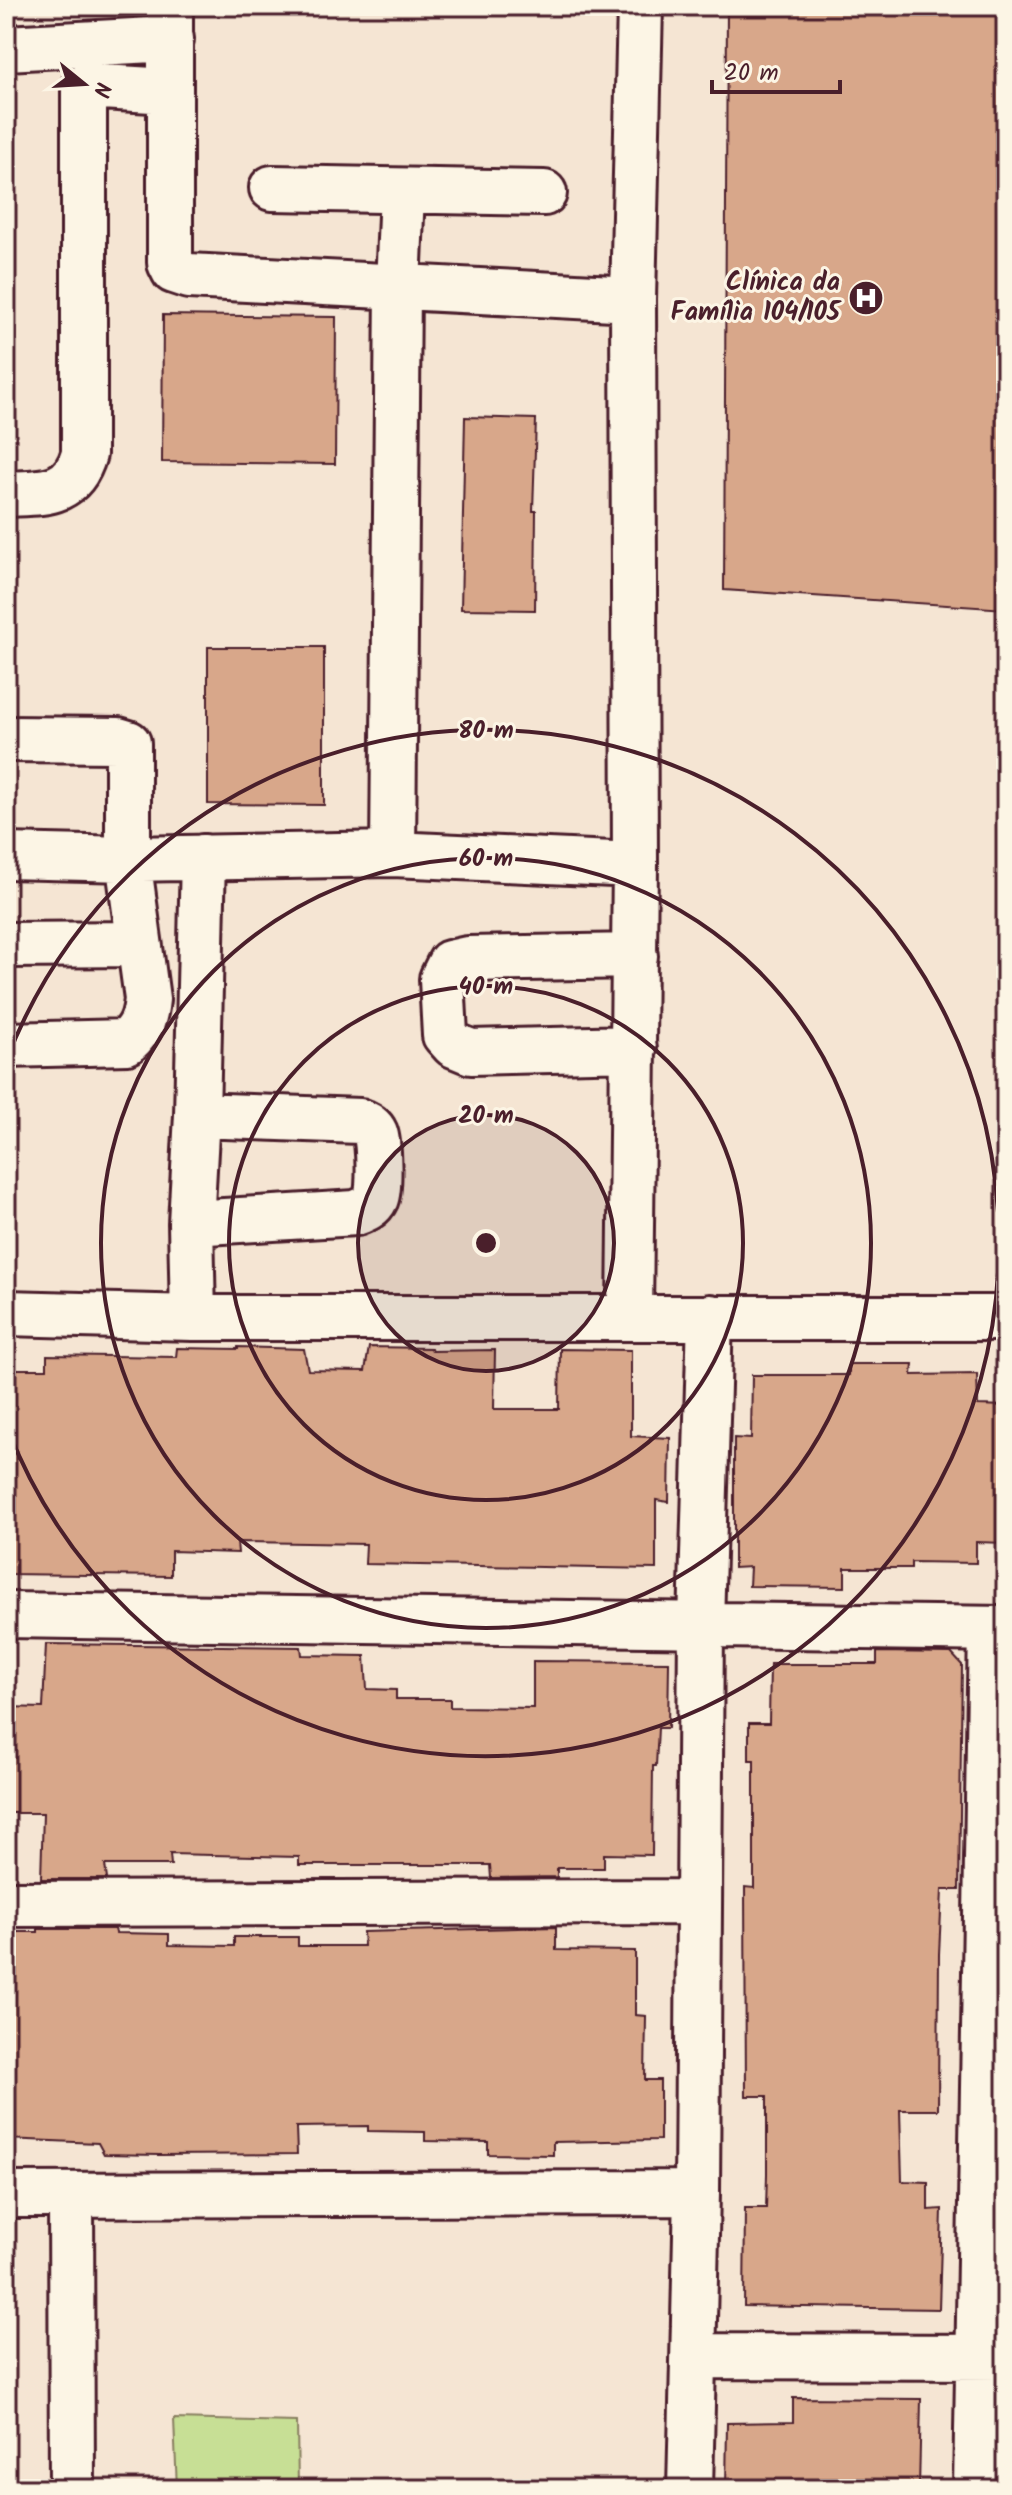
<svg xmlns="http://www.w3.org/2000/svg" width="1012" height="2495" font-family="Kalam,sans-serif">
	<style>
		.green { fill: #c7df95; stroke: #887f60; stroke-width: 2 }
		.building { fill: #d8a78a; stroke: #4a1f2b; stroke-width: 2 }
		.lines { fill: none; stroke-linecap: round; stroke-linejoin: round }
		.minor-casing { stroke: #4a1f2b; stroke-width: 50 }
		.minor { stroke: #fcf5e5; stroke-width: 44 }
		.ring { fill: none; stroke: #4a1f2b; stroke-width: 4 }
		.labels { text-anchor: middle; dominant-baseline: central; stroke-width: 6; stroke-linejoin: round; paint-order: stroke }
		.poi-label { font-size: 26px; font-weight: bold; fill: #4a1f2b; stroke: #fcf5e5; text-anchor: end }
		.centre { fill: #4a1f2b; stroke: #fcf5e5; stroke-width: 4 }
		.ring-label { font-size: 24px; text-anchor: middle; font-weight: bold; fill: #4a1f2b; stroke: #fcf5e5; stroke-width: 6; stroke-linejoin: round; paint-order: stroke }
	</style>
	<rect width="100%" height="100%" fill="#f5e5d3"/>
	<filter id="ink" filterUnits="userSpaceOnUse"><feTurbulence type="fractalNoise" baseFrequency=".0125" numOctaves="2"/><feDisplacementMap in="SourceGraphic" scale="16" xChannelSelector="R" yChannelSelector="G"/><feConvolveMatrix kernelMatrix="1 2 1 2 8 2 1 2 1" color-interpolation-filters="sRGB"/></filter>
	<g filter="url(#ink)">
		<path class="green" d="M174 2419 297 2422 298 2489H177Z"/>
		<path class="building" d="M727 6H1006V609L724 590Z
			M163 315 336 317 335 464 162 462Z
			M465 417 536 419 533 511H536L535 610 461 609Z
			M208 647H324V805L208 804Z
			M238 1347 304 1349 308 1370 365 1371 369 1347 431 1348 432 1351 495 1350 494 1409H559L560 1349 631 1350V1436L670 1438 669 1502 656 1500V1569L365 1564 366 1544 237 1542 238 1553 171 1551V1576L6 1574V1369H47V1355L176 1357 177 1348 238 1349Z
			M849 1364H913L912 1375 977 1374 978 1405 1006 1406V1543L976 1542V1563L911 1562V1568H845V1587L749 1586 750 1567 734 1568V1438L751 1439 752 1375H849Z
			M46 1644 301 1647 302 1655 365 1656 367 1689 396 1690V1699H450V1707L533 1708V1661L669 1662 668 1728H658L656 1766H653L652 1855 604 1854V1868H557V1877L491 1878 490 1865H299V1857L170 1854 171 1865H105L107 1879H41L43 1813H6V1707L43 1708Z
			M877 1652 951 1653 962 1665 959 1890H942L939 1954 938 2110H900L902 2181 928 2182V2210L942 2209 939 2309 744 2306 745 2208H766L767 2174V2096H746L745 1887 754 1888V1760H749V1723H769L770 1664H877Z
			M556 1927V1950L635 1951V2015L646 2016 645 2080H660V2140L553 2142V2155L488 2154V2142L425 2141V2132L368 2131V2126L296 2127 297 2154 159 2155 104 2154 98 2143 6 2139V1932H38V1929H115L116 1933 169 1934V1945L234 1946V1937H298V1946H364L363 1932Z
			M793 2398 921 2399 919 2489H726L727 2423 793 2422Z"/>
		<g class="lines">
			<defs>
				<path id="minor" d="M170 6V263L174 271 189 276 633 299
					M6 48 171 39
					M272 188 544 193
					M6 494C43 492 72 496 84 454V86L170 91
					M6 739 118 740 128 743V859L147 999C145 1019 141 1029 127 1042L6 1045
					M393 854 398 286 402 192
					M6 856 128 859 393 854 635 865
					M6 945 139 944
					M634 1048 471 1052 454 1045 445 1035 442 979 450 963 468 959 635 956
					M191 1223 356 1213C364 1210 372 1207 376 1198 380 1188 379 1143 375 1133 372 1126 366 1124 360 1121L197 1115
					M6 1313 193 1318H1006
					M630 1316 635 865 633 299 640 6
					M193 1318 191 1223 197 1115 203 857
					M6 1615 1006 1629
					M6 1904 699 1902
					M6 2195 697 2193
					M71 2196 72 2489
					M694 2356 1004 2357
					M690 2489 697 2193 701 1623 710 1317
					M976 2489 991 1629"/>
			</defs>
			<use href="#minor" class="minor-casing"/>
			<use href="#minor" class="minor"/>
		</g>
	</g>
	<circle cx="486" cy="1243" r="128" fill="#4a1f2b" fill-opacity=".12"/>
	<g class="ring">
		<circle cx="486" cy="1243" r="128"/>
		<circle cx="486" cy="1243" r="257"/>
		<circle cx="486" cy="1243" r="385"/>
		<path d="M7 1059A513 513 0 1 1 7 1427"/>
	</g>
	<defs>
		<symbol id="hospital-disc" viewBox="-11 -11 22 22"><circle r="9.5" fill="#4a1f2b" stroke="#fcf5e5"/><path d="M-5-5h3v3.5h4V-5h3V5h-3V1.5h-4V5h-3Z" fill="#fff"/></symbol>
	</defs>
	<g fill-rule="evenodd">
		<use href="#hospital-disc" x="846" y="278" width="40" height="40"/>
	</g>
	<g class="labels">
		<g class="poi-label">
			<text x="840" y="283">Clínica da<tspan x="840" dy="30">Família 104/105</tspan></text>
		</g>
	</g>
	<circle cx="486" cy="1243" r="12" class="centre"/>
	<g class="ring-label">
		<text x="486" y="738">80 m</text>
		<text x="486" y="866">60 m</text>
		<text x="486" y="994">40 m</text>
		<text x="486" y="1123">20 m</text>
	</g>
	<rect width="1012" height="2495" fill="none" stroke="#fcf5e5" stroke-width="32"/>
	<rect x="16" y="16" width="980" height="2463" fill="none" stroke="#4a1f2b" stroke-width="3" filter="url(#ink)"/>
	<g transform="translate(84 84) rotate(108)" stroke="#fcf5e5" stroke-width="6" paint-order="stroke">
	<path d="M0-6L14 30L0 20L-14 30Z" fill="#4a1f2b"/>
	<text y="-12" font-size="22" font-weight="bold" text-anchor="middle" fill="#4a1f2b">N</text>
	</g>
	<path d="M712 80v12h128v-12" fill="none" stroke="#4a1f2b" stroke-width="4"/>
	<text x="724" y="80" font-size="24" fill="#4a1f2b" stroke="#fcf5e5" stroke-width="6" paint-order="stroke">20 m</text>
</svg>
